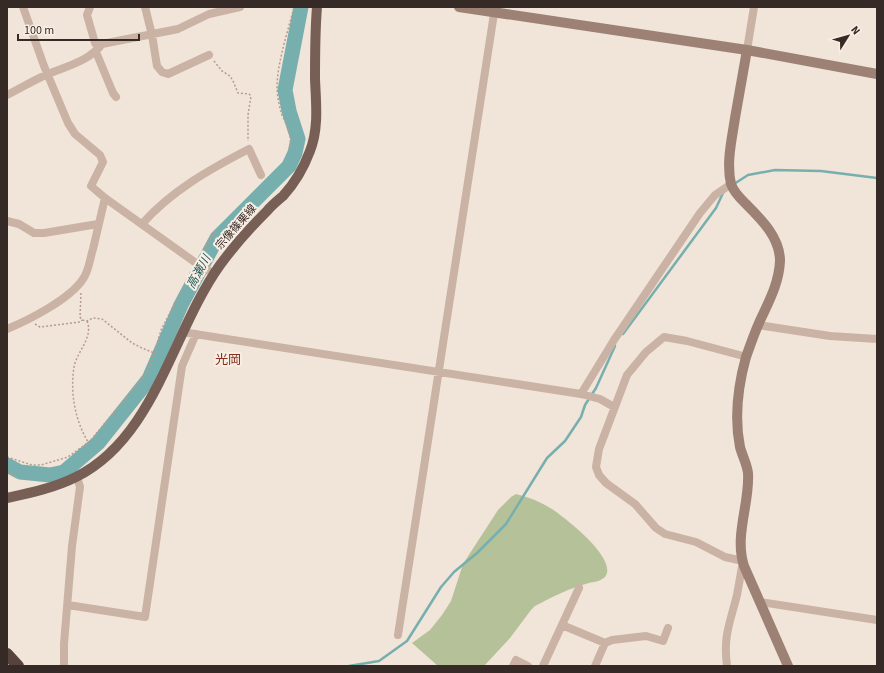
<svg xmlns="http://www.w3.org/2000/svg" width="884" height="673" font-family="'Source Sans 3','Noto Sans JP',sans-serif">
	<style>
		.green { fill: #b5c198 }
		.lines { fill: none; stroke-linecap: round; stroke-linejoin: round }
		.stream { stroke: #77afae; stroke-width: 2.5 }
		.river { stroke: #77afae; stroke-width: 15 }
		.path { stroke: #b59d8e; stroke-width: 1.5; stroke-dasharray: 2 2; stroke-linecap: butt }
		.street { stroke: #cab3a4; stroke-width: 8 }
		.secondary { stroke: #9d8175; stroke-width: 10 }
		.primary { stroke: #775f56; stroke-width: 10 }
		.highway { stroke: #56433d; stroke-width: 12 }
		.labels { text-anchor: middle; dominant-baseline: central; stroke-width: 4; stroke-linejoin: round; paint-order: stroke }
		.street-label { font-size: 11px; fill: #352a26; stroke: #f9eee4 }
		.water-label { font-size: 12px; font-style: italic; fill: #1b5757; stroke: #f9eee4 }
		.quarter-label { font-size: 13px; fill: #85301d; stroke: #f9eee4 }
	</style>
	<rect width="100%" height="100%" fill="#f1e4d8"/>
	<path class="green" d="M516 494C529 497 541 502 552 509 565 518 619 559 605 577 601 581 594 582 589 583 570 588 552 597 535 606L531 610 510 638 484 666H438L412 643 430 630 442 615 451 601 463 564 498 510 511 497Z"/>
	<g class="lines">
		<path class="stream" d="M734 184 748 175 775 170 821 171 877 178
			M623 334 716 208 723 193
			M349 666 379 661 407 641 441 587 454 572 477 553 506 524 547 458 565 441 581 417 585 405 596 388 615 346"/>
		<path class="river" d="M7 465 20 472 50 475 64 472 98 443 149 379 181 305 217 238 289 166 295 153 298 139 289 111 285 90 301 7"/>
		<path class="path" d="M214 61 222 71 230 76 233 81 238 93 249 94 251 96 248 115V141
			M289 150C293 135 288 128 282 115 279 106 277 95 277 85 278 60 288 31 294 7
			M200 257 216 229
			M81 293 80 317 82 320 87 321 93 318 102 319 132 343 142 348 154 353
			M87 321C94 337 76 353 74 367 70 393 75 420 88 442
			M35 324 40 327 80 322 82 320
			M7 457 32 465H41L68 457 90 441 146 374 152 361 161 330 192 270
			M7 472 17 477"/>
		<path class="street" d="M23 7 44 66 68 123 75 134 100 155 103 162 91 186 105 198 196 263 214 274
			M90 7 87 15 95 43 99 48
			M145 7 152 35 157 66 162 72 168 74 209 55
			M747 50 754 7
			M96 52 113 93 116 97
			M7 95C21 88 34 80 48 74 68 66 89 61 102 44L178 29 209 14 240 7
			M7 221 19 224 34 233H44L98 224
			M142 224C171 191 210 169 249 149L261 175
			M758 325 830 336 877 339
			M7 329C29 320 70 299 83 279 89 271 90 258 93 249 97 232 101 215 105 198
			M182 332 581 394 600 399 614 407
			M581 394 614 340 700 213 715 195 731 184
			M760 602 877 620
			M68 605 145 617 182 366 196 334
			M562 625 605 643 612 640 646 636 663 641 668 628
			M398 635 495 7
			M64 666V644L72 546 80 487 77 477
			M513 666 516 660 528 666
			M543 666 579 588
			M595 666 605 643
			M727 666C723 636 730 623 737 595 739 584 741 572 743 561L725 557 696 542 665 534 656 528 635 504 606 483 599 475 596 467 599 449 627 375 646 352 664 337 687 341 747 357"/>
		<path class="secondary" d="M459 7 747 50 877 74
			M747 50C743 72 739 95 735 118 732 139 726 162 731 184 734 193 741 199 747 205 762 220 780 238 780 261 779 284 768 303 759 323 754 334 750 346 746 357 738 386 734 417 740 447 742 455 747 464 748 473 750 503 734 536 744 566L788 666"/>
		<path class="primary" d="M7 498C30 493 54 488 76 477 155 438 172 332 220 265 234 246 250 228 267 211 272 205 277 201 283 196 295 183 304 167 310 151 319 128 316 103 315 79 315 55 315 31 317 7"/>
		<path class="highway" d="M7 654 18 666"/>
	</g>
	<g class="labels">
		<g class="street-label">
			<text transform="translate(236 227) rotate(-49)">宗像篠栗線</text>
		</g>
		<g class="water-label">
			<text transform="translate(199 272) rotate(-61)">高瀬川</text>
		</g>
		<g class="quarter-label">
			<text x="228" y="360">光岡</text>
		</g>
	</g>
	<rect width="884" height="673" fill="none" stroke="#352a26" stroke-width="16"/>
	<g transform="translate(848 36) rotate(53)" stroke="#f9eee4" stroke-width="3" paint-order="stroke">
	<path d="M0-3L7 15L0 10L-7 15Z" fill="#352a26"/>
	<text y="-6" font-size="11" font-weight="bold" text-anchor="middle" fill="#352a26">N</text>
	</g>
	<path d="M18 34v6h121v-6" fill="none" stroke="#352a26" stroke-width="2"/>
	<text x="24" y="34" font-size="12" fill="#352a26" stroke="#f9eee4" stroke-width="3" paint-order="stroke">100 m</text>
</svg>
